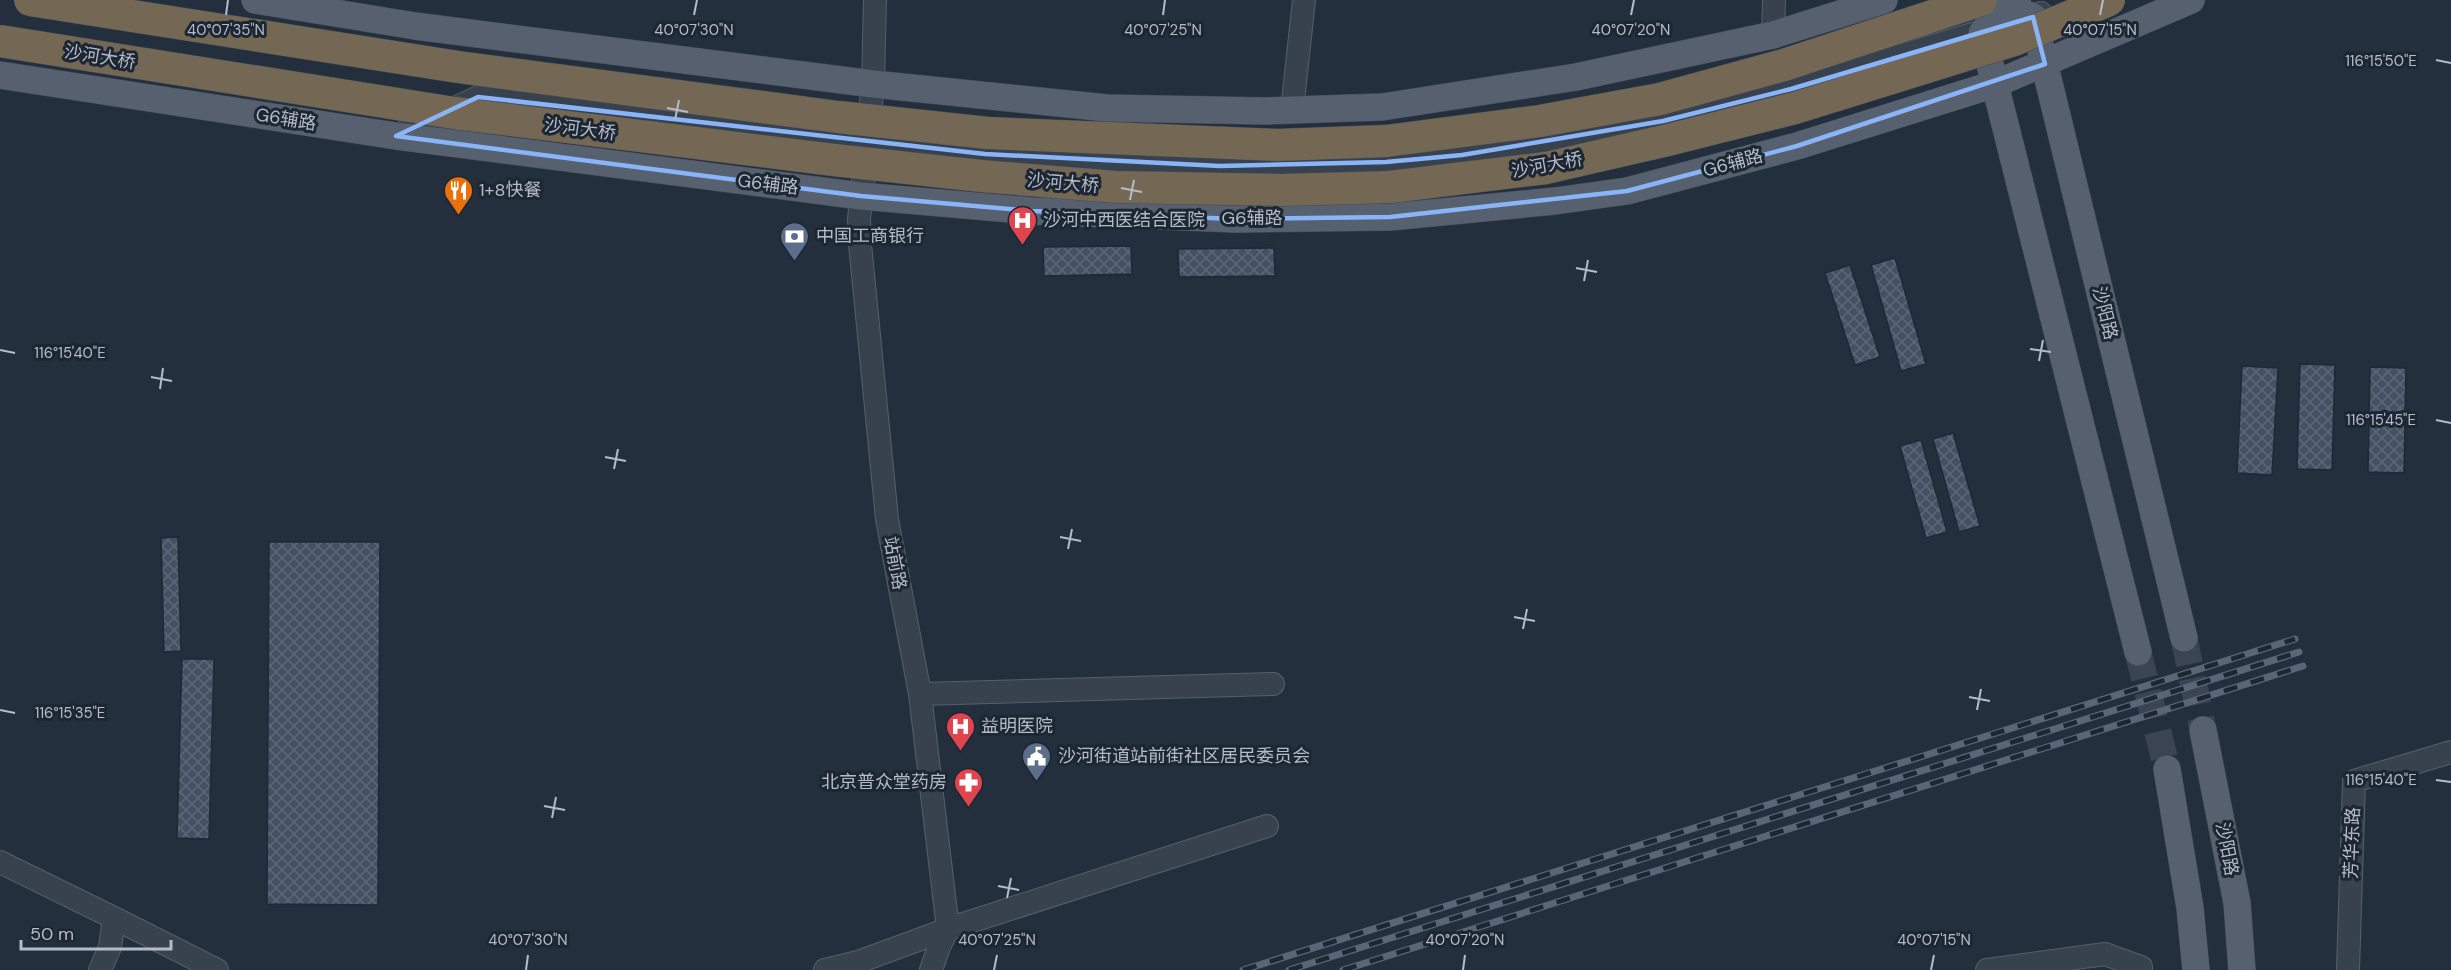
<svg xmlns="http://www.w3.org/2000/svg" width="2451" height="970" font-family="'DM Sans','Noto Sans SC',sans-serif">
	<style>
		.building { fill: url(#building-cross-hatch); stroke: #1f2835; stroke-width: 1.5 }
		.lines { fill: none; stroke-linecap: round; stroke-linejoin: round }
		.major-tunnel { stroke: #3a4453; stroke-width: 27; stroke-dasharray: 27 14; stroke-linecap: butt }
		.minor-casing { stroke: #565f6c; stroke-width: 24 }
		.major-casing { stroke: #414a57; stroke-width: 28 }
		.minor { stroke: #38414e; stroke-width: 22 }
		.major { stroke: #56606e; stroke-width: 27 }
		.rail-casing { stroke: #5a6575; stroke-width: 7 }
		.rail { stroke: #1d2633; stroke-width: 4.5; stroke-dasharray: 14; stroke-linecap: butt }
		.highway-bridge-casing { stroke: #434c59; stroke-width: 33; stroke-linecap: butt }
		.highway-bridge { stroke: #746855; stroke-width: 32 }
		.marked { fill: none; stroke: #8ab4f8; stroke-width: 4.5; stroke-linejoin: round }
		.ticks { fill: none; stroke: #b4bcc9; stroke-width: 2 }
		.labels { text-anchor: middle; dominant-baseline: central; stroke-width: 6; stroke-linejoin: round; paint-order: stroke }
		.street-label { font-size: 18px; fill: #b4bcc9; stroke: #1d2633 }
		.poi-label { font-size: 18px; fill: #b4bcc9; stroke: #1d2633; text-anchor: start }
		.ticks-label { font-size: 15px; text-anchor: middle; fill: #b4bcc9; stroke: #1d2633; stroke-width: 6; stroke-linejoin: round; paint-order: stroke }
	</style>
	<defs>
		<pattern id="building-cross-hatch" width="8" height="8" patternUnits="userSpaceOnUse" patternTransform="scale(1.5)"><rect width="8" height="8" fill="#455162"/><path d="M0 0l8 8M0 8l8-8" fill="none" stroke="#5d6877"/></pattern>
	</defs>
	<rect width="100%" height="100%" fill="#242f3e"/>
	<path class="building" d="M1131 246 1132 274 1044 276 1043 247Z
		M1274 248 1275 276 1179 277 1178 249Z
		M1895 258 1926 364 1901 371 1871 265Z
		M1850 265 1880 357 1855 365 1825 273Z
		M2300 364 2335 365 2332 470 2297 469Z
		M2242 366 2278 368 2272 475 2237 473Z
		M2370 367 2406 368 2404 473 2368 472Z
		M1953 433 1980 526 1959 532 1933 439Z
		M1921 440 1947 532 1926 538 1900 446Z
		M178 537 181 651 164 652 161 538Z
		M269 542H380L378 905 267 904Z
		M182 659H214L209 839 177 838Z"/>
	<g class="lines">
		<path class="major-tunnel" d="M2184 638 2203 730
			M2138 652 2167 769"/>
		<defs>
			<path id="minor" d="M875 0 873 84 859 219 860 244 887 519 920 694 948 929
				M1773 35 1774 0
				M1292 110 1304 0
				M396 136 478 97 985 154 1104 162 1220 166 1386 162 1462 155 1663 121 1791 89 2041 13
				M920 694 1273 684
				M0 862 114 918 110 947 100 970
				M114 918 217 970
				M825 970 858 962 948 929 1267 826
				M931 970 939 947 948 929
				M1987 970 2105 954 2141 967V970
				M2348 970 2354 781 2451 752"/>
			<path id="major" d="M255 0 415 26 873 84 1107 108 1265 111 1382 107 1576 77 1773 35 1884 0
				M2017 0 2005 5 1982 33 2138 652
				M2005 5 2033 17 2184 638
				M0 75 396 136 861 196 1032 211 1236 219 1390 217 1555 201 1627 191 1797 146 1995 84 2191 0
				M2203 730 2237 903 2242 970
				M2167 769 2190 908 2196 970"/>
		</defs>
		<use href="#minor" class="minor-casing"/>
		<use href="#major" class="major-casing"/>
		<use href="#minor" class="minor"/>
		<use href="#major" class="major"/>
		<defs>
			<path id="rail" d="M1243 970 2295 639
				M1289 970 2299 652
				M1343 970 2303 666"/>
		</defs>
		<use href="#rail" class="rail-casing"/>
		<use href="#rail" class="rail"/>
		<defs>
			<path id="highway-bridge" d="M30 0 458 67 838 117 988 133 1278 145 1386 141 1540 121 1660 99 1784 65 1981 0
				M0 41 454 113 834 160 981 176 1116 187 1281 190 1390 187 1546 168 1668 140 1795 108 2014 40 2109 0"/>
		</defs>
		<use href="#highway-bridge" class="highway-bridge-casing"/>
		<use href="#highway-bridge" class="highway-bridge"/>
	</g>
	<path class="marked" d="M2033 17 2045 64 1797 146 1627 191 1390 217 1236 219 1032 211 861 196 396 136 478 97 985 154 1220 166 1386 162 1462 155 1663 121 1791 89Z"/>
	<path class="ticks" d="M226 15 228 0M694 15 697 0M1163 15 1165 0M1631 15 1634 0M2100 15 2103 0M2436 60 2451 63M667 108 688 112M675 120 679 100M1121 188 1142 192M1130 200 1134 180M1576 268 1597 272M1584 281 1588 260M2030 349 2051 352M0 350 15 353M2039 361 2043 340M151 377 172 381M160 389 163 368M2436 420 2451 423M605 457 626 461M614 469 618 449M1060 537 1081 541M1068 549 1072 529M1514 617 1535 621M1523 629 1527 609M1969 697 1990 701M0 710 15 713M1977 710 1981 689M2436 780 2451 782M544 806 565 810M552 818 556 797M998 886 1019 890M1007 898 1011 878M526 970 528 955M994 970 997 955M1463 970 1465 955M1931 970 1934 955"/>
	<defs>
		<symbol id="restaurant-pin" viewBox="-11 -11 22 30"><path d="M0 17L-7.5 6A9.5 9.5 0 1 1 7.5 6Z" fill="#e8710a" stroke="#1d2633"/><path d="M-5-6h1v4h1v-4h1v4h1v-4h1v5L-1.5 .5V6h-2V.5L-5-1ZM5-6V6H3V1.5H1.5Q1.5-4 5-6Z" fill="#fff"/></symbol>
		<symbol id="hospital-pin" viewBox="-11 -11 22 30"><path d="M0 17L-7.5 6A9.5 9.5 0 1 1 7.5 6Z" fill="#e0444e" stroke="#1d2633"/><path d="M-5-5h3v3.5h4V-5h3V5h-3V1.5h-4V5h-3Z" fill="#fff"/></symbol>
		<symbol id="bank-pin" viewBox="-11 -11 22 30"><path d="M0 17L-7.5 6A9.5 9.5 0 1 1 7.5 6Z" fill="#5c6f8a" stroke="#1d2633"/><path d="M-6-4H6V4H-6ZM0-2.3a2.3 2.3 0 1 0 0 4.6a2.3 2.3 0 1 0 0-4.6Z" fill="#fff"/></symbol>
		<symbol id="civic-pin" viewBox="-11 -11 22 30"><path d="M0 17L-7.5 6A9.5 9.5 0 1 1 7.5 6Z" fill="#5c6f8a" stroke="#1d2633"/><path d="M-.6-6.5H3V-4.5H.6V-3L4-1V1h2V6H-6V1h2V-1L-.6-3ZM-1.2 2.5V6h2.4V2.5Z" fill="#fff"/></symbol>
		<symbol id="pharmacy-pin" viewBox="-11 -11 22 30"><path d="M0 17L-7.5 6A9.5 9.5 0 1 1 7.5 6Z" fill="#e0444e" stroke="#1d2633"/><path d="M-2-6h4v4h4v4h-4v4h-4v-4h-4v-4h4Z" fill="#fff"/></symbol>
	</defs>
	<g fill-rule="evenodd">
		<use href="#restaurant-pin" x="442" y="174" width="33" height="45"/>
		<use href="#hospital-pin" x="1006" y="204" width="33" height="45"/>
		<use href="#bank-pin" x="778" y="220" width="33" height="45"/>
		<use href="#hospital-pin" x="944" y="710" width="33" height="45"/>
		<use href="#civic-pin" x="1020" y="740" width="33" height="45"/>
		<use href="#pharmacy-pin" x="952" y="766" width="33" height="45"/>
	</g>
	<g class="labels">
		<g class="street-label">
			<text transform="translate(100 57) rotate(9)">沙河大桥</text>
			<text transform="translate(286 119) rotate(9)">G6辅路</text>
			<text transform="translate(580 129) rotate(7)">沙河大桥</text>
			<text transform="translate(1733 163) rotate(-15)">G6辅路</text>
			<text transform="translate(1547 165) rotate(-10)">沙河大桥</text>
			<text transform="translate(1063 183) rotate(5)">沙河大桥</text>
			<text transform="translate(768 184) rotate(7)">G6辅路</text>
			<text x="1252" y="218">G6辅路</text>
			<text transform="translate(2105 313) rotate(76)">沙阳路</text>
			<text transform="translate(895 563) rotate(79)">站前路</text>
			<text transform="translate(2352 843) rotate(-88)">芳华东路</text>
			<text transform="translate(2227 849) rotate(79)">沙阳路</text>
		</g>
		<g class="poi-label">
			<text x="479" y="190">1+8快餐</text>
			<text x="1043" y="220">沙河中西医结合医院</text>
			<text x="816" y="236">中国工商银行</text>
			<text x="981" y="726">益明医院</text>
			<text x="1058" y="756">沙河街道站前街社区居民委员会</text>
			<text x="947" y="782" text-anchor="end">北京普众堂药房</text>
		</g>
	</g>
	<g class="ticks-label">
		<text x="226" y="35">40°07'35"N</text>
		<text x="694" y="35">40°07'30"N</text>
		<text x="1163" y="35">40°07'25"N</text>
		<text x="1631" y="35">40°07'20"N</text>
		<text x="2100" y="35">40°07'15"N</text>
		<text x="2381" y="66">116°15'50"E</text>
		<text x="70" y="358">116°15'40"E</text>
		<text x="2381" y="425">116°15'45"E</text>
		<text x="70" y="718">116°15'35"E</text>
		<text x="2381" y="785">116°15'40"E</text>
		<text x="528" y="945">40°07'30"N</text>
		<text x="997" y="945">40°07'25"N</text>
		<text x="1465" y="945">40°07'20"N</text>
		<text x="1934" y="945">40°07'15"N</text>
	</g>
	<path d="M21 940v9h150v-9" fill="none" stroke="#b4bcc9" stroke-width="3"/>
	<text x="30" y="940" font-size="18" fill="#b4bcc9" stroke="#1d2633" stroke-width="4.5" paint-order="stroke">50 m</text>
</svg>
